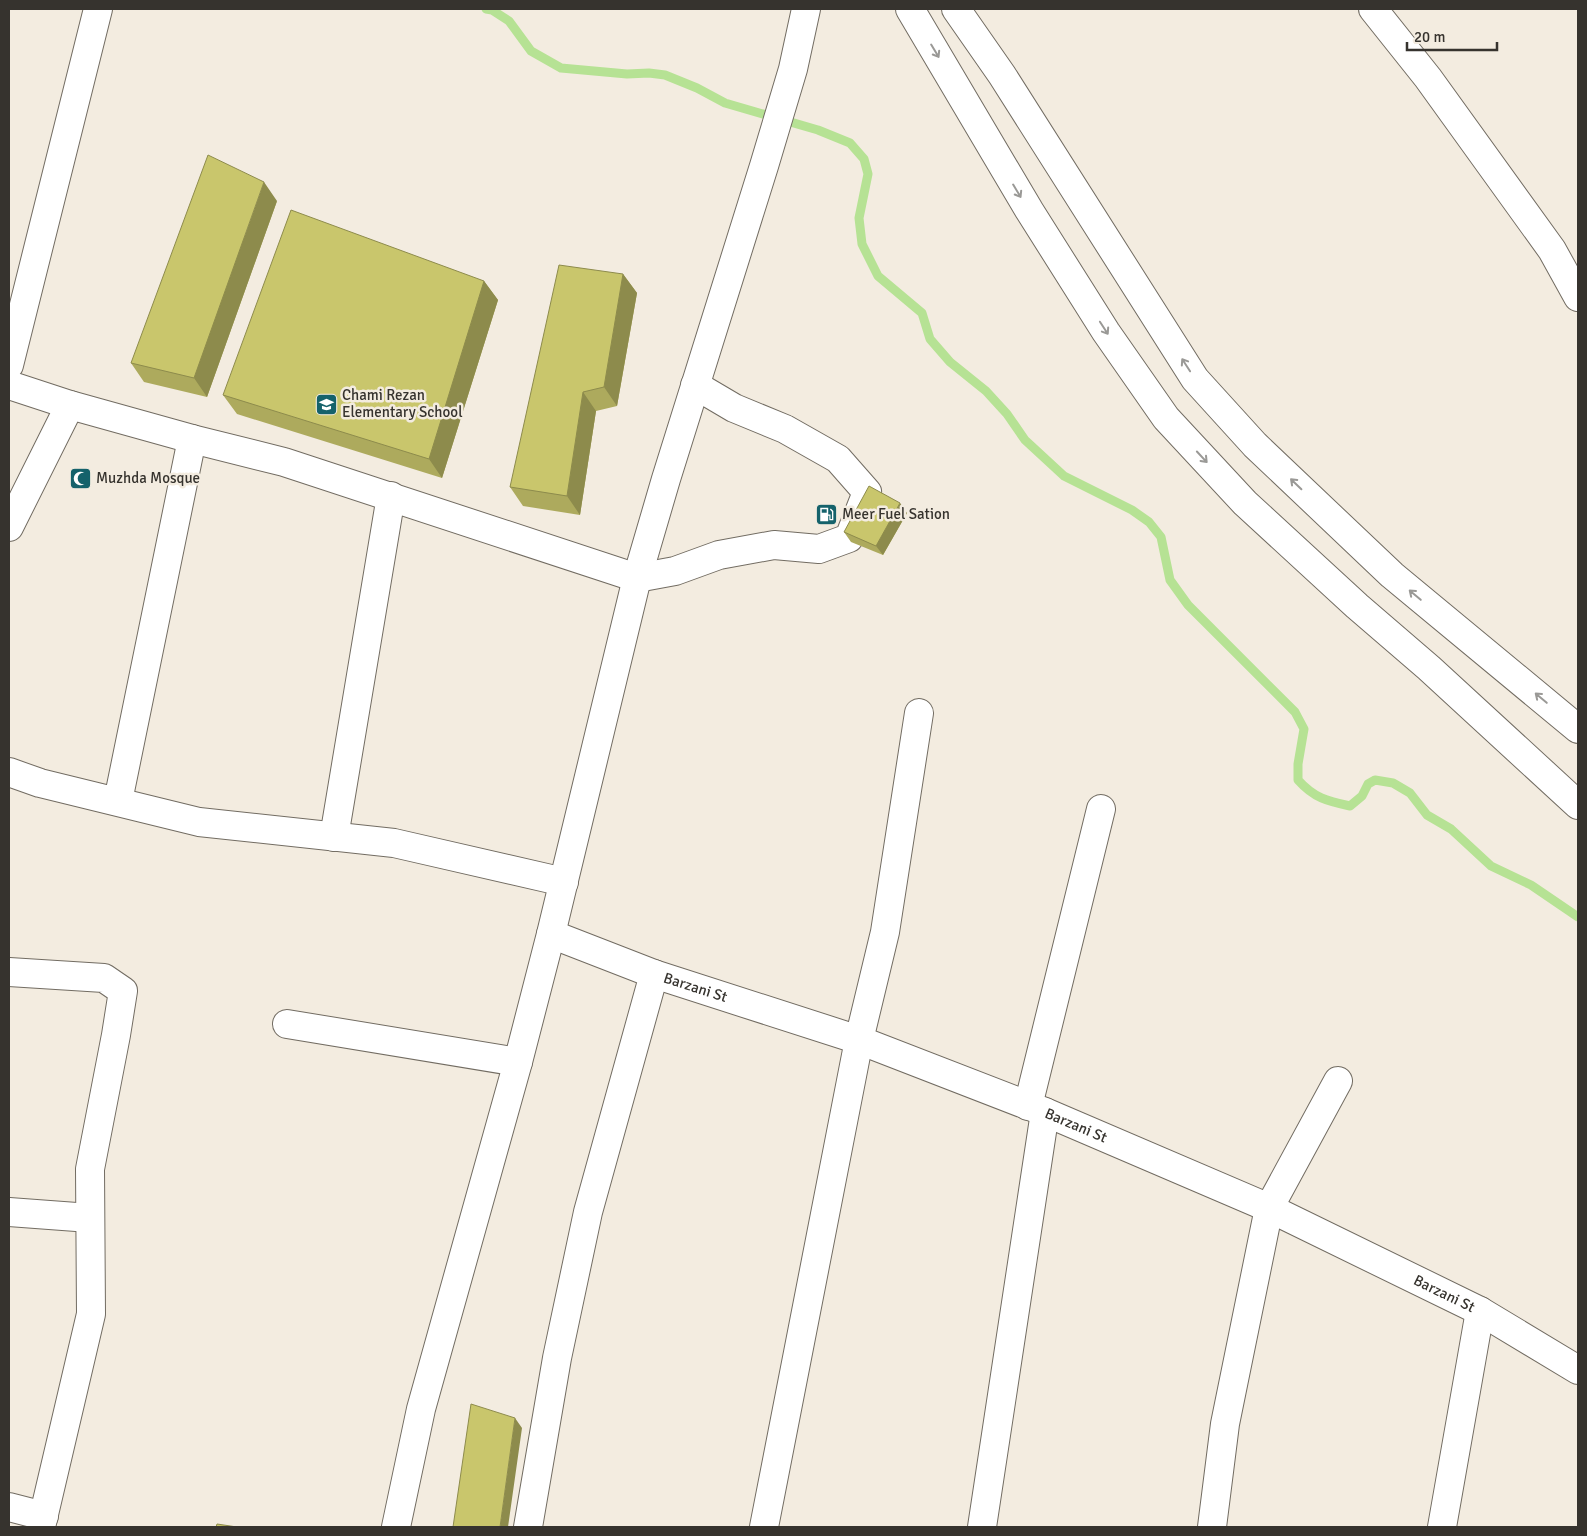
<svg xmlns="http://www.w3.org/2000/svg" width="1587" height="1536" font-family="Signika,sans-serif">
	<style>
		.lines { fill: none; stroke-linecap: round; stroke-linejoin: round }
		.stream { stroke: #b6e294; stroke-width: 9 }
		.street-casing { stroke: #726c62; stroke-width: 30 }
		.secondary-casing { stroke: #726c62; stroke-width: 30 }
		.street { stroke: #fff; stroke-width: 28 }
		.secondary { stroke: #fff; stroke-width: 28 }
		.wall { fill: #adaa5d }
		.shaded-wall { fill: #8d8b4c }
		.building { fill: #c9c66c; stroke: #8d8b4c }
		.oneway { stroke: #9a9996 }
		.labels { text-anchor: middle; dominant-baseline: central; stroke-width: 5; stroke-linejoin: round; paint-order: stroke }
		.poi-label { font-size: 15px; fill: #36332e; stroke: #f3ece0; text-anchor: start }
		.street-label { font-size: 15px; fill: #36332e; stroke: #f3ece0 }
	</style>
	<rect width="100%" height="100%" fill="#f3ece0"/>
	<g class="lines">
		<path class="stream" d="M486 9 492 10 509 21 531 51 561 68 627 74 649 73 665 75 697 88 725 103 818 130 850 143 864 159 868 174 859 218 862 244 878 276 922 313 930 339 950 362 986 391 1007 414 1025 440 1064 476 1132 510 1149 522 1161 537 1170 580 1188 605 1295 712 1304 729 1298 764V780C1314 798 1327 801 1350 806L1362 796 1368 784 1375 780 1393 783 1410 793 1427 815 1451 829 1491 866 1531 885 1578 917"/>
		<defs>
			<g id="street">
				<path d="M1373 9 1428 78 1552 250 1578 297"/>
				<path d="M9 365 98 9"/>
				<path d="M9 385 70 405 192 439 284 462 637 578 675 571 719 555 774 545 819 549 849 538 867 492 838 459 785 429 734 408 695 385"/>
				<path d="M9 527 70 405"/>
				<path d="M9 772 40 783 199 822 394 843 564 882"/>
				<path d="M118 801 192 439"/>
				<path d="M334 837 391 496"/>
				<path id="s1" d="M551 934 654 974 859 1040 1045 1112 1269 1208 1480 1311 1578 1370"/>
				<path d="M9 972 104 978 123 991 116 1035 90 1169 91 1314 41 1527"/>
				<path d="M287 1024 518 1062"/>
				<path d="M1028 1106 1101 809"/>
				<path d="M9 1212 90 1218"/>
				<path d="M9 1507 44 1516"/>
				<path d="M528 1527 557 1358 588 1212 654 974"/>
				<path d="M764 1527 859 1040 885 932 919 713"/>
				<path d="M982 1527 1045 1112"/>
				<path d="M1212 1527 1225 1424 1269 1208 1338 1081"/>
				<path d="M1442 1527 1480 1311"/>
			</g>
			<path id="secondary" d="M910 9 1029 210 1106 332 1166 418 1245 503 1357 606 1429 668 1578 805
				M956 9 1002 75 1195 379 1255 445 1392 575 1578 729
				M396 1527 421 1409 518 1062 551 934 637 578 666 479 764 166 793 69 806 9"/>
		</defs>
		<use href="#street" class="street-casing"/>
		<use href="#secondary" class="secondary-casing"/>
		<use href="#street" class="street"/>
		<use href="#secondary" class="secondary"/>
	</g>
	<path class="wall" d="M277 201 207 397 144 382 131 363Z
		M623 274 637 293 617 406 596 411 580 515 523 506 510 487Z
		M484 281 498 300 442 478 237 414 223 395Z
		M907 513 883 555 851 542 844 532Z"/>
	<path class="shaded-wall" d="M264 182 277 201 207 397 194 378Z
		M623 274 637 293 617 406 604 387Z
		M484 281 498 300 442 478 429 459Z
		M583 392 596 411 580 515 567 496Z
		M900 503 907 513 883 555 876 546Z
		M515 1418 522 1428 508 1527H500Z"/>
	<path class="building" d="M208 155 264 182 194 378 131 363Z
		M291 210 484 281 429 459 223 395Z
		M559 265 623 274 604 387 583 392 567 496 510 487Z
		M869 486 900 503 876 546 844 532Z
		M471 1404 515 1418 500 1527H453Z
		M217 1524 237 1527H216Z"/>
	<defs><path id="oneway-shaft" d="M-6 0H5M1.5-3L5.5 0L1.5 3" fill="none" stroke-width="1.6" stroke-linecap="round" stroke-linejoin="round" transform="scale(1.25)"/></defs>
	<g class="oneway">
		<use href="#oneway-shaft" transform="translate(935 51) rotate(59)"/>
		<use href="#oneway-shaft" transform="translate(1017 191) rotate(59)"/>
		<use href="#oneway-shaft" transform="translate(1104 328) rotate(57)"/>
		<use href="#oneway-shaft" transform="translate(1186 365) rotate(-123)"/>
		<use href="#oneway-shaft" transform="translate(1202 457) rotate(47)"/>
		<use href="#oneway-shaft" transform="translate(1296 484) rotate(-136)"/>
		<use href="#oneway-shaft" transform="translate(1415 595) rotate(-140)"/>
		<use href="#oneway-shaft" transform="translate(1541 698) rotate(-140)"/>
	</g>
	<defs>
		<symbol id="school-square" viewBox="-11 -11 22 22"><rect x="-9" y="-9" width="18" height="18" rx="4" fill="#15626b" stroke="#f3ece0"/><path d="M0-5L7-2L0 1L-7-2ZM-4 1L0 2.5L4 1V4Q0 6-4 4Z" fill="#fff"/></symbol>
		<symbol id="mosque-square" viewBox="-11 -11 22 22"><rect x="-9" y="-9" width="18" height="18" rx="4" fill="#15626b" stroke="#f3ece0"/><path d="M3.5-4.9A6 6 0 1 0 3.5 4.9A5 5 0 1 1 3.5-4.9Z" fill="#fff"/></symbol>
		<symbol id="fuel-square" viewBox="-11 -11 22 22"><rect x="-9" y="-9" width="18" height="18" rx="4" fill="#15626b" stroke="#f3ece0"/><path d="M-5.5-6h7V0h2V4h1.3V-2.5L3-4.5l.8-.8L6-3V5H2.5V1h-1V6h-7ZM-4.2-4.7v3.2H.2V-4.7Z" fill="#fff"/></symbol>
	</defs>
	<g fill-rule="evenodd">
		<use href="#school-square" x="314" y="392" width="25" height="25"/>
		<use href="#mosque-square" x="68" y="466" width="25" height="25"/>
		<use href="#fuel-square" x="814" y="502" width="25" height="25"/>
	</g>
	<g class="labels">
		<g class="poi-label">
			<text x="342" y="395">Chami Rezan<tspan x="342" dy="17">Elementary School</tspan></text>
			<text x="96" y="478">Muzhda Mosque</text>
			<text x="842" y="514">Meer Fuel Sation</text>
		</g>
		<g class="street-label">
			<text stroke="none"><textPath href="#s1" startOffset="154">Barzani St</textPath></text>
			<text stroke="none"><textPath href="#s1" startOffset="559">Barzani St</textPath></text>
			<text stroke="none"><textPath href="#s1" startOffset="964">Barzani St</textPath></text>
		</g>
	</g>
	<rect width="1587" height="1536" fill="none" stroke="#36332e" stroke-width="20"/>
	<path d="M1407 42v8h90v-8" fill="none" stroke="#36332e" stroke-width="2.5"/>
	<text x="1414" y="42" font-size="15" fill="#36332e" stroke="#f3ece0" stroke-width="4" paint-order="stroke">20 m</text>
</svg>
